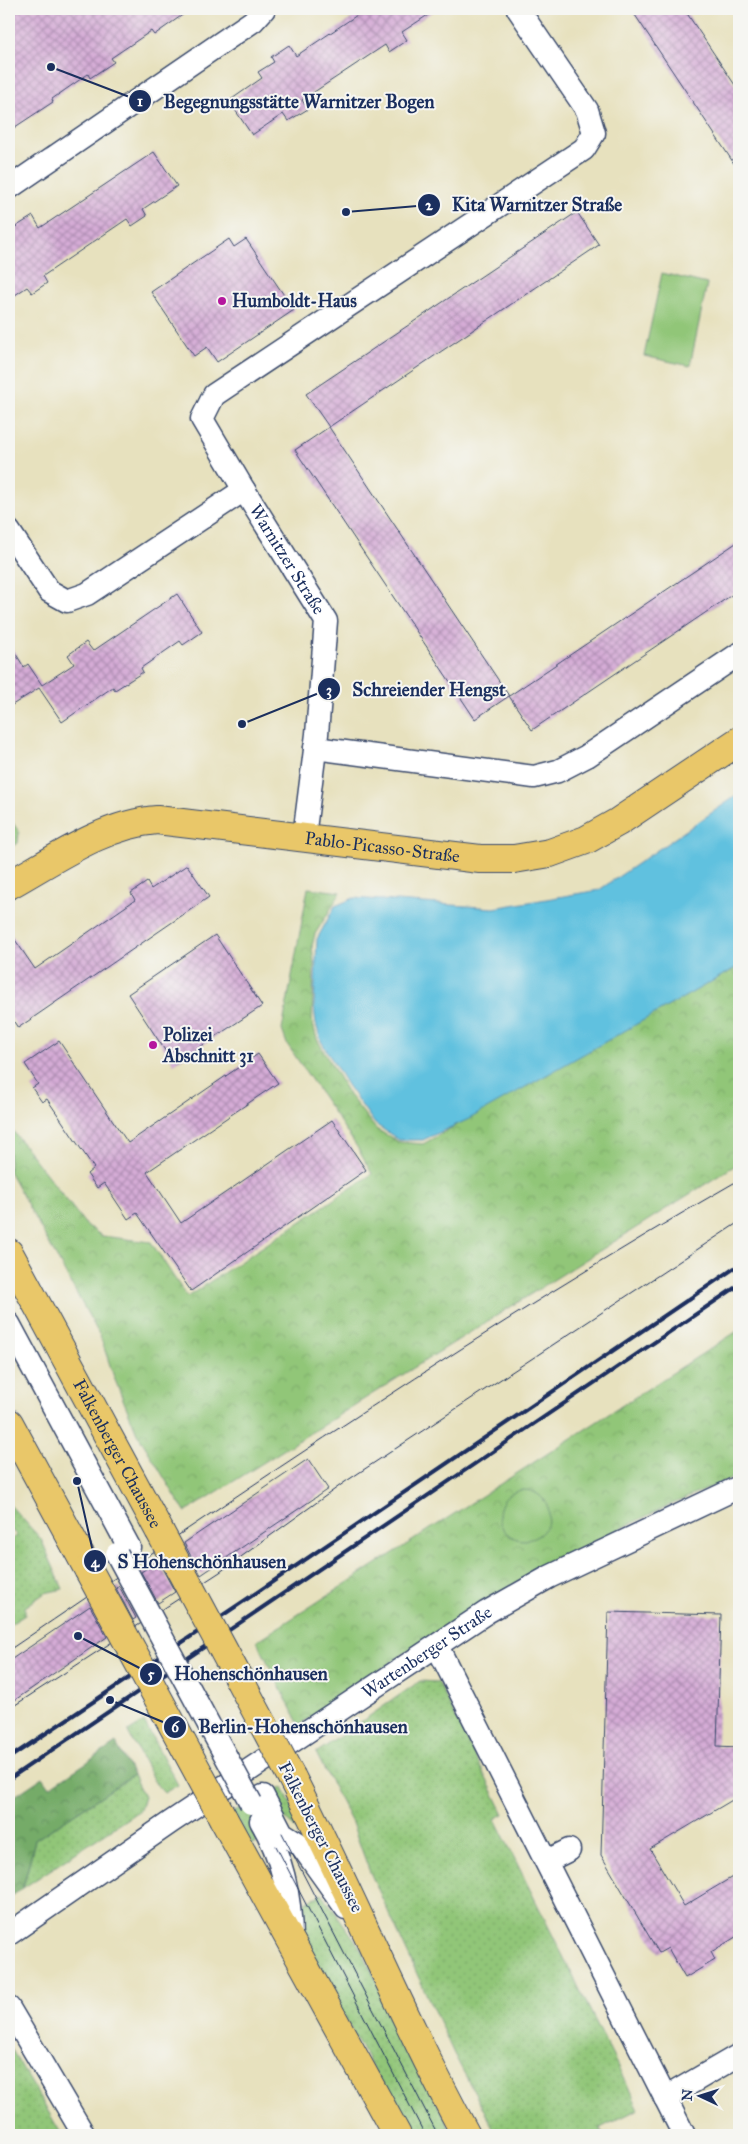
<svg xmlns="http://www.w3.org/2000/svg" width="748" height="2144" font-family="'IM FELL Great Primer',serif">
	<style>
		.grass { fill: url(#grass-dots); stroke: #567a6b }
		.forest { fill: url(#forest-crowns); stroke: #486d63 }
		.park { fill: url(#park-crowns); stroke: #567a6b }
		.pitch { fill: #91c678; stroke: #567a6b }
		.water { fill: #61c1df; stroke: #3e789e }
		.building { fill: url(#building-cross-hatch) }
		.lines { fill: none; stroke-linecap: round; stroke-linejoin: round }
		.minor-casing { stroke: #3a4a6c; stroke-width: 25 }
		.major-casing { stroke: #3a4a6c; stroke-width: 30 }
		.minor { stroke: #fff; stroke-width: 22 }
		.major { stroke: #e9c769; stroke-width: 28 }
		.tram { stroke: #1b2f5e; stroke-width: 1 }
		.rail { stroke: #1b2f5e; stroke-width: 4 }
		.minor-bridge-casing { stroke: #3a4a6c; stroke-width: 25; stroke-linecap: butt }
		.major-bridge-casing { stroke: #3a4a6c; stroke-width: 30; stroke-linecap: butt }
		.minor-bridge { stroke: #fff; stroke-width: 22 }
		.major-bridge { stroke: #e9c769; stroke-width: 28 }
		.poi-dot { fill: #b5179e; stroke: #f6f6f2; stroke-width: 2 }
		.labels { text-anchor: middle; dominant-baseline: central; stroke-width: 4; stroke-linejoin: round; paint-order: stroke }
		.poi-label { font-size: 18px; font-weight: bold; fill: #1b2f5e; stroke: #f6f6f2; text-anchor: start }
		.street-label { font-size: 18px; fill: #1b2f5e; stroke: #f6f6f2 }
		.leader { fill: none; stroke: #1b2f5e; stroke-width: 2 }
		.callout-dot { fill: #1b2f5e; stroke: #f6f6f2; stroke-width: 2 }
		.mark-label { font-size: 15px; text-anchor: middle; font-weight: bold; fill: #fff }
		.callout-label { font-size: 19px; text-anchor: middle; font-weight: bold; fill: #1b2f5e; stroke: #f6f6f2; stroke-width: 4; stroke-linejoin: round; paint-order: stroke }
	</style>
	<defs>
		<pattern id="grass-dots" width="8" height="8" patternUnits="userSpaceOnUse" patternTransform="scale(1.25)"><rect width="8" height="8" fill="#91c678"/><path d="M2 2h.1M6 6h.1" fill="none" stroke="#7caa6a" stroke-width="1.8" stroke-linecap="round"/></pattern>
		<pattern id="forest-crowns" width="20" height="18" patternUnits="userSpaceOnUse" patternTransform="scale(1.25)"><rect width="20" height="18" fill="#74ab68"/><path d="M2 6a3 3 0 1 1 6 0M12 15a3 3 0 1 1 6 0" fill="none" stroke="#5e8c59"/></pattern>
		<pattern id="park-crowns" width="20" height="18" patternUnits="userSpaceOnUse" patternTransform="scale(1.25)"><rect width="20" height="18" fill="#91c678"/><path d="M2 6a3 3 0 1 1 6 0M12 15a3 3 0 1 1 6 0" fill="none" stroke="#7caa6a"/></pattern>
		<pattern id="building-cross-hatch" width="8" height="8" patternUnits="userSpaceOnUse" patternTransform="scale(1.25)"><rect width="8" height="8" fill="#d5acd6"/><path d="M0 0l8 8M0 8l8-8" fill="none" stroke="#ac8cb1"/></pattern>
	</defs>
	<rect width="100%" height="100%" fill="#f6f6f2"/>
	<filter id="ink" filterUnits="userSpaceOnUse"><feTurbulence type="fractalNoise" baseFrequency=".02" numOctaves="2"/><feDisplacementMap in="SourceGraphic" scale="10" xChannelSelector="R" yChannelSelector="G"/><feConvolveMatrix kernelMatrix="1 2 1 2 8 2 1 2 1" color-interpolation-filters="sRGB"/></filter>
	<filter id="wash" filterUnits="userSpaceOnUse"><feTurbulence type="fractalNoise" baseFrequency=".0096" numOctaves="4" result="noise"/><feDisplacementMap in="SourceGraphic" scale="20" xChannelSelector="R" yChannelSelector="G"/><feGaussianBlur stdDeviation="1.12" result="paint"/><feColorMatrix in="noise" values="0 0 0 0 0 0 0 0 0 0 0 0 0 0 0 0 0 1.4 0 .05"/><feComposite in="paint" operator="in"/></filter>
	<g filter="url(#wash)">
		<rect width="100%" height="100%" fill="#e7e1be"/>
		<path class="grass" d="M9 817 19 832 18 843 9 848Z
			M9 1504 41 1539 63 1589 45 1593 25 1607V1615L9 1625V1541L17 1535 9 1528Z
			M420 1681 438 1682 504 1814 495 1819 639 2109 600 2128 604 2135H497L454 2054 369 1870 352 1823 316 1753Z
			M144 1722 178 1785 164 1793 155 1783 128 1732Z
			M133 1775 144 1797 140 1810 23 1888 35 1840Z
			M283 1787 304 1832 301 1833 285 1819 271 1791Z
			M244 1806 250 1810 258 1837 259 1841 250 1845 233 1812Z
			M322 1894 360 1947 453 2135H408L305 1943 300 1929V1905Z
			M9 2045 62 2135H9Z"/>
		<path class="forest" d="M116 1743 133 1775 35 1840 23 1888 9 1898V1800L43 1777 50 1787Z"/>
		<path class="park" d="M308 888 341 892 315 934 312 946 314 964 312 1021 317 1039 349 1095 376 1129 399 1142 423 1144 739 966V1163L185 1512 137 1433 115 1380 100 1336 9 1171V1126L86 1225 102 1236 151 1242 187 1297 372 1174 357 1147 287 1044 282 1030Z
			M739 1330V1475L661 1509 542 1567 433 1634 299 1725 257 1641Z"/>
		<path class="pitch" d="M662 273 707 284 690 366 644 356Z
			M499 1515a25 25 0 1 1 50 0a25 25 0 1 1-50 0Z"/>
		<path class="water" d="M739 794V966L469 1119 423 1140H399L375 1124 347 1085 321 1041 316 1024 314 1006 317 939 335 906 354 898 494 908 599 890Z"/>
		<g id="blocks">
			<path class="building" d="M17 9H191L154 35 151 31 111 58 114 62 90 78 88 74 52 99 53 102 9 131V14Z
				M366 9H437L402 32 407 40 389 52 385 45 302 100 308 109 288 121 283 114 252 135 229 101 262 78 258 72 274 62 271 57 289 45 296 56Z
				M631 9H684L739 91V171Z
				M154 152 177 186 143 209 147 216 132 226 127 219 43 276 47 283 32 293 27 287 9 299V231L33 216 40 228Z
				M577 212 599 245 329 427 306 394Z
				M229 239 234 247 246 239 294 310 217 362 207 347 194 356 151 292Z
				M329 427 509 696 475 719 295 450Z
				M739 541V590L532 730 509 696Z
				M177 594 202 632 183 645 180 641 141 668 143 672 115 690 113 687 62 722 39 688 9 707V643L24 667 28 664 42 685 74 664 68 655 86 642 93 651Z
				M187 865 209 897 18 1028 9 1014V931L35 969 135 900 131 893 147 882 151 889Z
				M215 935 262 1006 174 1064 128 994Z
				M59 1041 128 1143 258 1054 278 1083 147 1172 181 1223 332 1120 366 1170 191 1291 137 1213 128 1219 104 1183 97 1188 87 1174 94 1168 47 1099 42 1102 32 1088 38 1084 25 1064Z
				M308 1459 328 1489 201 1575 184 1543Z
				M158 1561 175 1592 158 1603 141 1572Z
				M119 1586 136 1618 133 1620 116 1588Z
				M90 1606 107 1637 9 1704V1661Z
				M608 1612 721 1615 717 1746 739 1747V1796L650 1849 684 1906 739 1873V1935L711 1952 715 1960 685 1978 668 1948 659 1953 601 1855Z"/>
		</g>
	</g>
	<g filter="url(#ink)">
		<use href="#blocks" fill-opacity="0" stroke="#3a4a6c" stroke-width="1"/>
		<g class="lines">
			<defs>
				<g id="minor">
					<path d="M9 188 253 21 264 9"/>
					<path d="M244 490 202 419 214 395 584 149 594 133 587 110 518 9"/>
					<path id="s1" d="M9 531 49 591 67 601 87 594 244 490 326 621 317 734 304 837"/>
					<path d="M315 748 534 777 558 771 587 756 739 654"/>
					<path d="M9 1324 129 1547"/>
					<path d="M437 1646 684 2135"/>
					<path d="M263 1796 282 1833 301 1845 346 1908"/>
					<path d="M261 1821C283 1858 291 1897 291 1940"/>
					<path d="M547 1861 569 1850"/>
					<path id="s2" d="M9 1934 171 1822 487 1612 549 1577 739 1487"/>
					<path d="M9 2008 84 2135"/>
					<path d="M665 2098 739 2055"/>
				</g>
				<g id="major">
					<path id="s3" d="M9 885C54 860 104 824 157 820L480 859H514L550 853 586 840 618 822 739 741"/>
					<path id="s4" d="M9 1253 159 1530"/>
					<path d="M9 1423 88 1569"/>
					<path d="M292 1778C352 1896 403 2019 466 2135"/>
					<path d="M223 1818 397 2135"/>
				</g>
			</defs>
			<use href="#minor" class="minor-casing"/>
			<use href="#major" class="major-casing"/>
			<use href="#minor" class="minor"/>
			<use href="#major" class="major"/>
			<path class="tram" d="M9 1650C249 1487 488 1324 739 1180
				M9 1709 220 1572 345 1482 739 1222
				M282 1833 438 2135
				M276 1846 425 2135"/>
			<path class="rail" d="M9 1758 262 1589 739 1265
				M9 1779 739 1285"/>
			<defs>
				<path id="minor-bridge" d="M117 1554 251 1803"/>
				<path id="major-bridge" d="M159 1530 292 1778
					M88 1569 223 1818"/>
			</defs>
			<use href="#minor-bridge" class="minor-bridge-casing"/>
			<use href="#major-bridge" class="major-bridge-casing"/>
			<use href="#minor-bridge" class="minor-bridge"/>
			<use href="#major-bridge" class="major-bridge"/>
		</g>
	</g>
	<g class="poi-dot">
		<circle cx="222" cy="301" r="5"/>
		<circle cx="153" cy="1045" r="5"/>
	</g>
	<g class="labels">
		<g class="poi-label">
			<text x="232" y="301">Humboldt-Haus</text>
			<text x="163" y="1035">Polizei<tspan x="163" dy="21">Abschnitt 31</tspan></text>
		</g>
		<g class="street-label">
			<text stroke="none"><textPath href="#s1" startOffset="384">Warnitzer Straße</textPath></text>
			<text stroke="none"><textPath href="#s3" startOffset="390">Pablo-Picasso-Straße</textPath></text>
			<text stroke="none"><textPath href="#s4" startOffset="228">Falkenberger Chaussee</textPath></text>
			<text stroke="none"><textPath href="#s2" startOffset="504">Wartenberger Straße</textPath></text>
			<text transform="translate(321 1837) rotate(63)">Falkenberger Chaussee</text>
		</g>
	</g>
	<path class="leader" d="M51 67L140 101M346 212L429 205M242 724L329 689M77 1481L95 1561M78 1636L151 1674M110 1700L175 1727"/>
	<g class="callout-dot">
		<circle cx="51" cy="67" r="5"/>
		<circle cx="346" cy="212" r="5"/>
		<circle cx="242" cy="724" r="5"/>
		<circle cx="77" cy="1481" r="5"/>
		<circle cx="78" cy="1636" r="5"/>
		<circle cx="110" cy="1700" r="5"/>
		<circle cx="140" cy="101" r="12"/>
		<circle cx="429" cy="205" r="12"/>
		<circle cx="329" cy="689" r="12"/>
		<circle cx="95" cy="1561" r="12"/>
		<circle cx="151" cy="1674" r="12"/>
		<circle cx="175" cy="1727" r="12"/>
	</g>
	<g class="mark-label">
		<text x="140" y="106">1</text>
		<text x="429" y="210">2</text>
		<text x="329" y="695">3</text>
		<text x="95" y="1567">4</text>
		<text x="151" y="1679">5</text>
		<text x="175" y="1732">6</text>
	</g>
	<g class="callout-label">
		<text x="299" y="108">Begegnungsstätte Warnitzer Bogen</text>
		<text x="537" y="211">Kita Warnitzer Straße</text>
		<text x="429" y="696">Schreiender Hengst</text>
		<text x="202" y="1568">S Hohenschönhausen</text>
		<text x="251" y="1680">Hohenschönhausen</text>
		<text x="303" y="1733">Berlin-Hohenschönhausen</text>
	</g>
	<rect width="748" height="2144" fill="none" stroke="#f6f6f2" stroke-width="30"/>
	<g transform="translate(700 2096) rotate(274)" stroke="#f6f6f2" stroke-width="4" paint-order="stroke">
	<path d="M0-4L9 19L0 12L-9 19Z" fill="#1b2f5e"/>
	<text y="-8" font-size="14" font-weight="bold" text-anchor="middle" fill="#1b2f5e">N</text>
	</g>
</svg>
